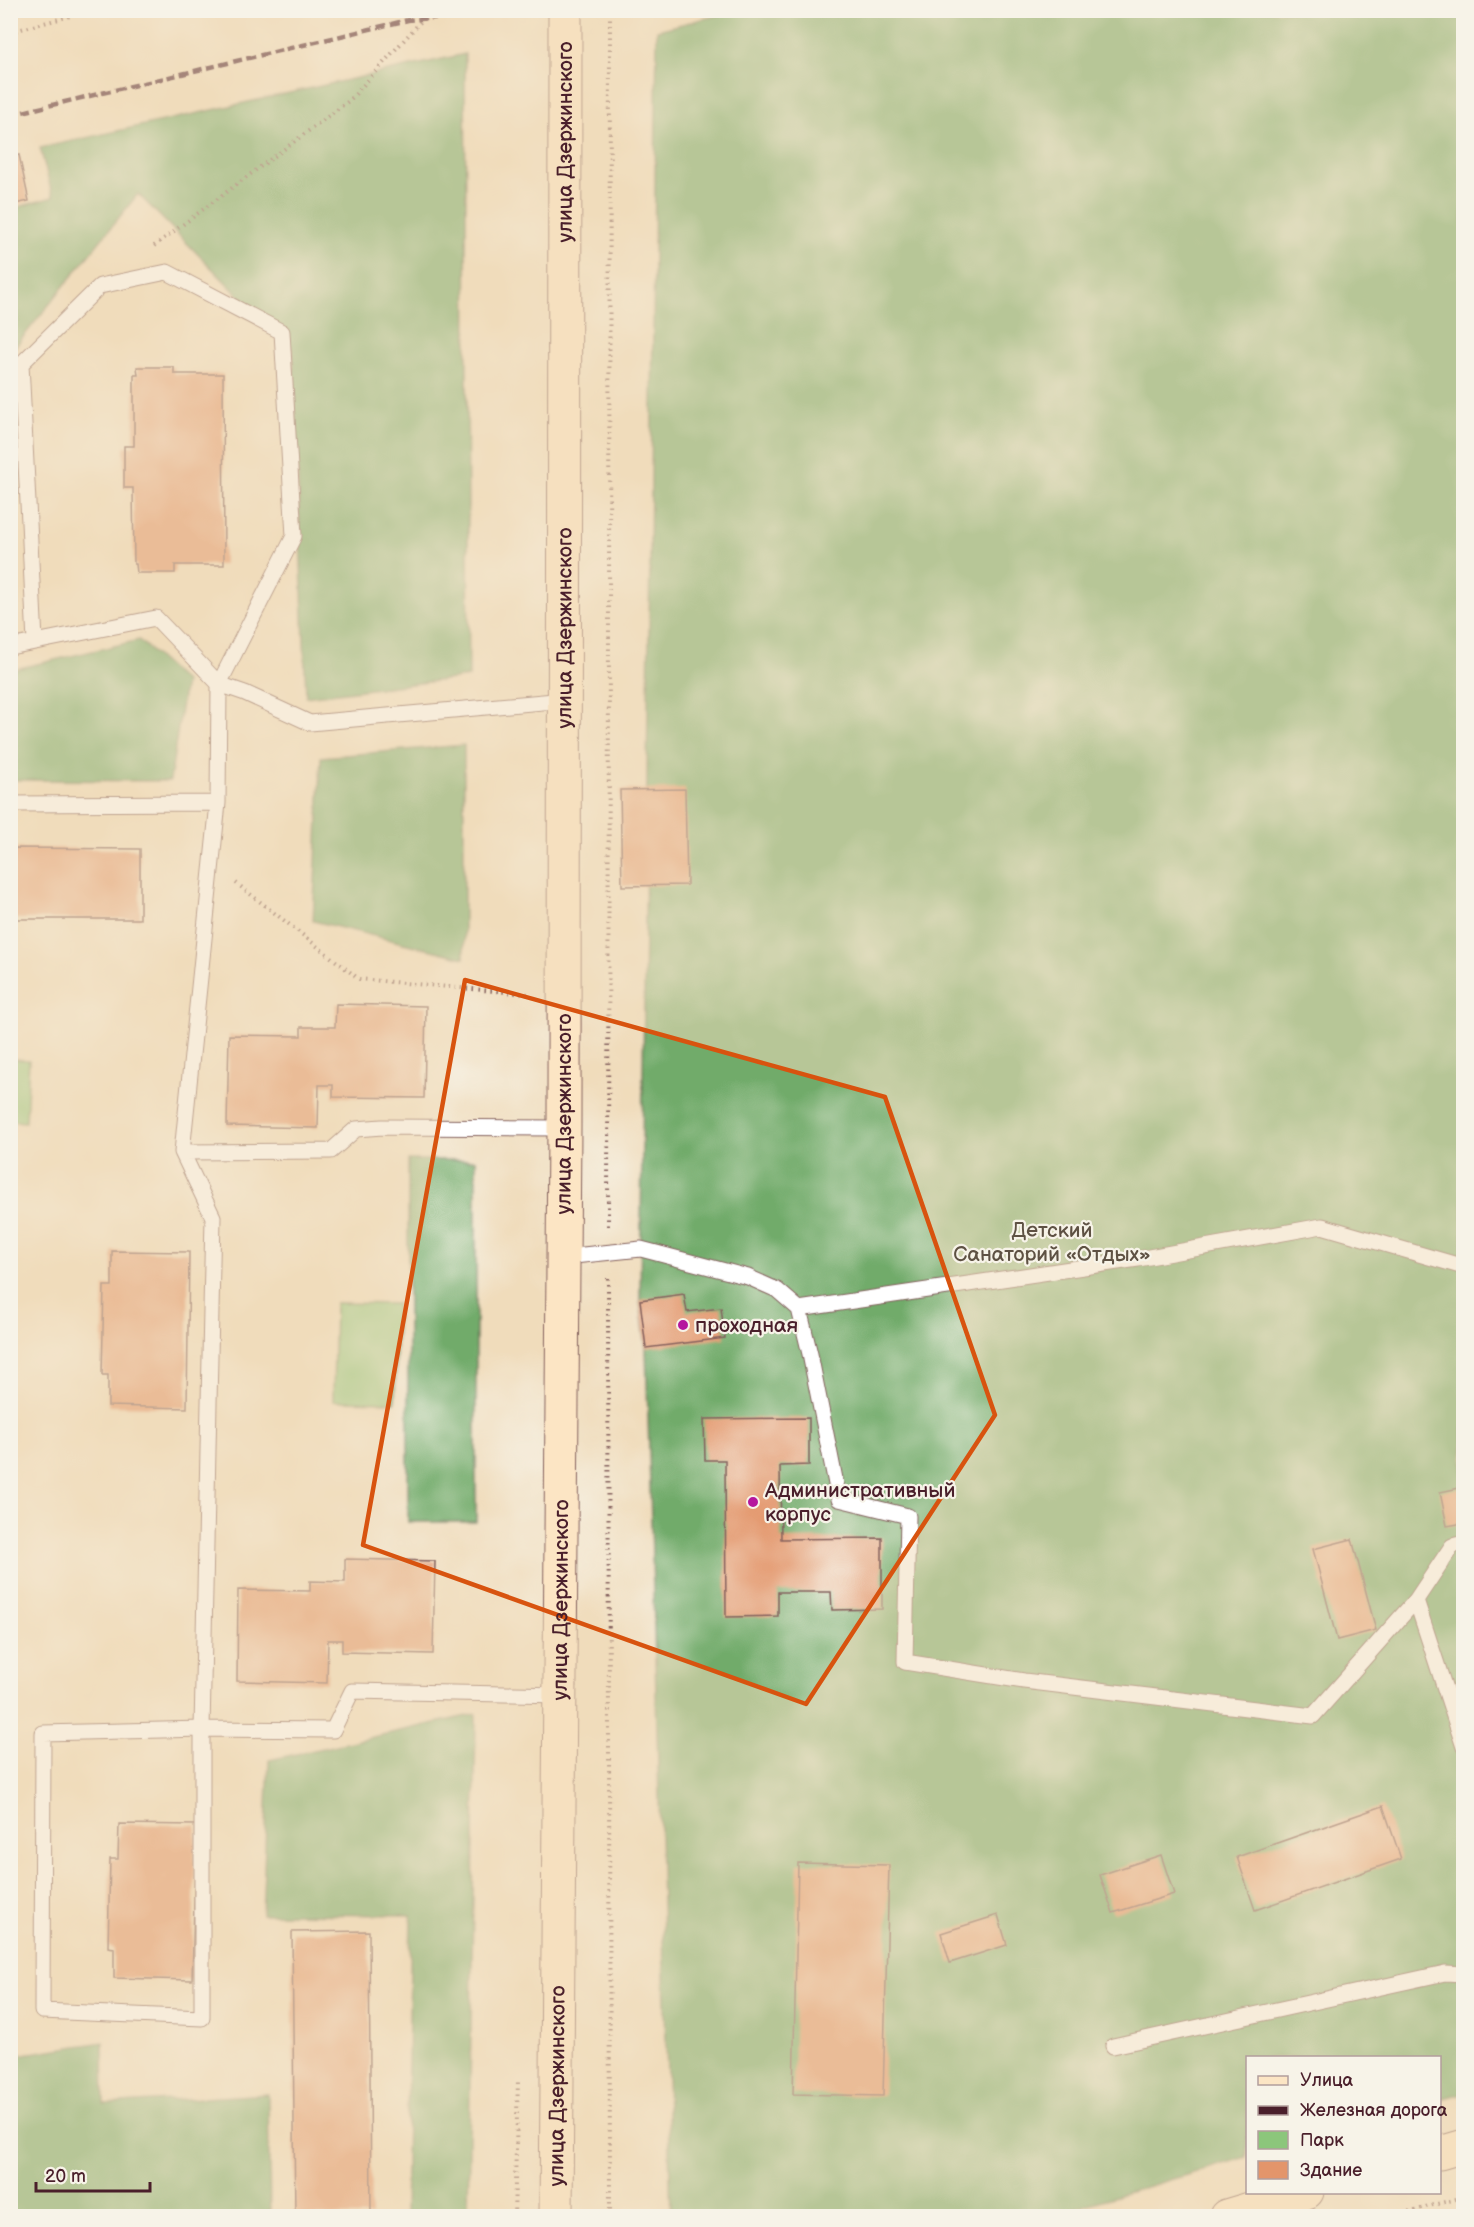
<svg xmlns="http://www.w3.org/2000/svg" width="1474" height="2227" font-family="'Balsamiq Sans',sans-serif">
	<style>
		.green { fill: #8cc67b; stroke: #6b7253; stroke-width: 1.5 }
		.forest { fill: #71ab6b; stroke: #5e654b; stroke-width: 1.5 }
		.building { fill: #e3956b }
		.lines { fill: none; stroke-linecap: round; stroke-linejoin: round }
		.lane-casing { stroke: #84615d; stroke-width: 17 }
		.secondary-casing { stroke: #84615d; stroke-width: 35 }
		.path { stroke: #84615d; stroke-width: 4; stroke-dasharray: 1.5 4.5; stroke-linecap: butt }
		.lane { stroke: #fff; stroke-width: 15 }
		.secondary { stroke: #fce5c4; stroke-width: 33 }
		.rail { stroke: #4a1f2b; stroke-width: 4.5; stroke-dasharray: 9 4.5; stroke-linecap: butt }
		.marked { fill: none; stroke: #d8530f; stroke-width: 4.5; stroke-linejoin: round }
		.poi-dot { fill: #b5179e; stroke: #f7f3e8; stroke-width: 2 }
		.labels { text-anchor: middle; dominant-baseline: central; stroke-width: 4.5; stroke-linejoin: round; paint-order: stroke }
		.street-label { font-size: 21px; fill: #4a1f2b; stroke: #f7f3e8 }
		.park-label { font-size: 21px; fill: #5e5143; stroke: #f7f3e8 }
		.poi-label { font-size: 21px; fill: #4a1f2b; stroke: #f7f3e8; text-anchor: start }
	</style>
	<rect width="100%" height="100%" fill="#f7f3e8"/>
	<filter id="ink" filterUnits="userSpaceOnUse"><feTurbulence type="fractalNoise" baseFrequency=".0167" numOctaves="2"/><feDisplacementMap in="SourceGraphic" scale="12" xChannelSelector="R" yChannelSelector="G"/><feConvolveMatrix kernelMatrix="1 2 1 2 8 2 1 2 1" color-interpolation-filters="sRGB"/></filter>
	<filter id="wash" filterUnits="userSpaceOnUse"><feTurbulence type="fractalNoise" baseFrequency=".008" numOctaves="4" result="noise"/><feDisplacementMap in="SourceGraphic" scale="24" xChannelSelector="R" yChannelSelector="G"/><feGaussianBlur stdDeviation="1.35" result="paint"/><feColorMatrix in="noise" values="0 0 0 0 0 0 0 0 0 0 0 0 0 0 0 0 0 1.4 0 .05"/><feComposite in="paint" operator="in"/></filter>
	<g filter="url(#wash)">
		<rect width="100%" height="100%" fill="#f0dcbb"/>
		<path class="green" d="M11 1059 29 1060 26 1122 11 1121Z
			M335 1303 397 1304 395 1402 333 1401Z"/>
		<path class="forest" d="M739 10 1463 11V2093L1440 2099V2058H1248L1247 2157 1049 2216H671L646 1348 640 1300 657 30Z
			M465 54 469 677 306 697 293 350 138 194 11 352V209L53 197 40 148Z
			M139 640 185 682 170 781 11 780V670Z
			M464 745V958L313 921 321 757Z
			M408 1160H476V1522H408Z
			M476 1714 468 2216H405L411 1915 262 1914 269 1760Z
			M103 2042 104 2104 268 2094 270 2216H11V2056Z"/>
		<g id="blocks">
			<path class="building" d="M19 155 29 201 10 205V157Z
				M137 367H174V374H223L224 565H175V573H137L136 564H134L133 488H124V446H134V375H138Z
				M685 789 687 885 622 886 620 790Z
				M10 848 140 849V919H10Z
				M336 1004 426 1006 424 1098 333 1097V1085H319L318 1128 227 1126 229 1035 301 1036V1027H335Z
				M112 1251 189 1252 187 1408 108 1406V1375H102L104 1286H112Z
				M684 1294 687 1312 721 1308 725 1338 646 1348 640 1300Z
				M809 1418V1465L780 1466 781 1539 882 1538V1609L832 1610 831 1592H778V1616L726 1617 725 1460H705L704 1419Z
				M1464 1487V1523L1447 1526 1440 1492Z
				M1352 1539 1376 1630 1337 1640 1313 1549Z
				M345 1559 435 1561 433 1654 342 1652V1640H328L327 1683 237 1681 238 1590 310 1591V1581L345 1582Z
				M1383 1806 1401 1859 1255 1910 1237 1857Z
				M119 1824 196 1825 192 1980 114 1978V1948L108 1947 110 1859H118Z
				M1161 1855 1174 1894 1113 1913 1100 1875Z
				M798 1863 889 1865 883 2096 793 2094Z
				M998 1915 1007 1945 950 1963 941 1933Z
				M369 1931 371 2216H295L292 1932Z"/>
		</g>
	</g>
	<g filter="url(#ink)">
		<use href="#blocks" fill-opacity="0" stroke="#84615d" stroke-width="1.5"/>
		<g class="lines">
			<defs>
				<path id="lane" d="M21 364 35 641
					M10 383 21 364 100 286 167 272 282 332 294 536 219 684 218 803 182 1152 213 1217 202 1729V2018L42 2011 43 1733 202 1729 333 1730 352 1691 561 1695
					M10 647 156 618 219 684 245 693 310 723 565 700
					M10 804 218 803
					M182 1152 331 1151 356 1129 382 1127 564 1128
					M564 1257 641 1249 748 1277 777 1290 799 1309 810 1354 839 1499 908 1516 905 1662 1024 1681 1313 1716 1416 1600 1464 1747
					M799 1309 1138 1259 1322 1226 1464 1267
					M1416 1600 1452 1546 1464 1543
					M1113 2046 1445 1973 1464 1974"/>
				<g id="secondary">
					<path d="M1440 2153 1464 2146"/>
					<path id="s1" d="M556 2216 564 1128 565 10"/>
					<path d="M1226 2216 1307 2192"/>
				</g>
			</defs>
			<use href="#lane" class="lane-casing"/>
			<use href="#secondary" class="secondary-casing"/>
			<path class="path" d="M10 32 93 10
				M154 246 350 100 423 19 424 10
				M236 883 359 979 528 994
				M608 1226 610 10
				M608 1278 610 2216
				M514 2216 518 2081
				M1391 2216 1464 2197"/>
			<use href="#lane" class="lane"/>
			<use href="#secondary" class="secondary"/>
			<path class="rail" d="M10 115 408 20 535 10"/>
		</g>
	</g>
	<path d="M0 0H1474V2227H0ZM465 980 885 1097 995 1415 806 1704 363 1545Z" fill="#f0dcbb" fill-opacity=".55" fill-rule="evenodd"/>
	<path class="marked" d="M465 980 885 1097 995 1415 806 1704 363 1545Z"/>
	<g class="poi-dot">
		<circle cx="683" cy="1325" r="6"/>
		<circle cx="753" cy="1502" r="6"/>
	</g>
	<g class="labels">
		<g class="street-label">
			<text stroke="none"><textPath href="#s1" startOffset="2074">улица Дзержинского</textPath></text>
			<text stroke="none"><textPath href="#s1" startOffset="1588">улица Дзержинского</textPath></text>
			<text stroke="none"><textPath href="#s1" startOffset="1102">улица Дзержинского</textPath></text>
			<text stroke="none"><textPath href="#s1" startOffset="616">улица Дзержинского</textPath></text>
			<text stroke="none"><textPath href="#s1" startOffset="130">улица Дзержинского</textPath></text>
		</g>
		<g class="park-label">
			<text x="1052" y="1230">Детский<tspan x="1052" dy="24">Санаторий «Отдых»</tspan></text>
		</g>
		<g class="poi-label">
			<text x="695" y="1325">проходная</text>
			<text x="765" y="1490">Административный<tspan x="765" dy="24">корпус</tspan></text>
		</g>
	</g>
	<rect width="1474" height="2227" fill="none" stroke="#f7f3e8" stroke-width="36"/>
	<rect x="1246" y="2056" width="195" height="138" fill="#f7f3e8" stroke="#b29e9c" stroke-width="1.5"/>
	<rect x="1258" y="2076" width="30" height="9" fill="#fce5c4" stroke="#b29e9c" stroke-width="1.5"/>
	<text x="1300" y="2086" font-size="18" fill="#4a1f2b">Улица</text>
	<rect x="1258" y="2106" width="30" height="9" fill="#4a1f2b" stroke="#b29e9c" stroke-width="1.5"/>
	<text x="1300" y="2116" font-size="18" fill="#4a1f2b">Железная дорога</text>
	<rect x="1258" y="2131" width="30" height="18" fill="#8cc67b" stroke="#b29e9c" stroke-width="1.5"/>
	<text x="1300" y="2146" font-size="18" fill="#4a1f2b">Парк</text>
	<rect x="1258" y="2161" width="30" height="18" fill="#e3956b" stroke="#b29e9c" stroke-width="1.5"/>
	<text x="1300" y="2176" font-size="18" fill="#4a1f2b">Здание</text>
	<path d="M36 2182v9h114v-9" fill="none" stroke="#4a1f2b" stroke-width="3"/>
	<text x="45" y="2182" font-size="18" fill="#4a1f2b" stroke="#f7f3e8" stroke-width="4.5" paint-order="stroke">20 m</text>
</svg>
